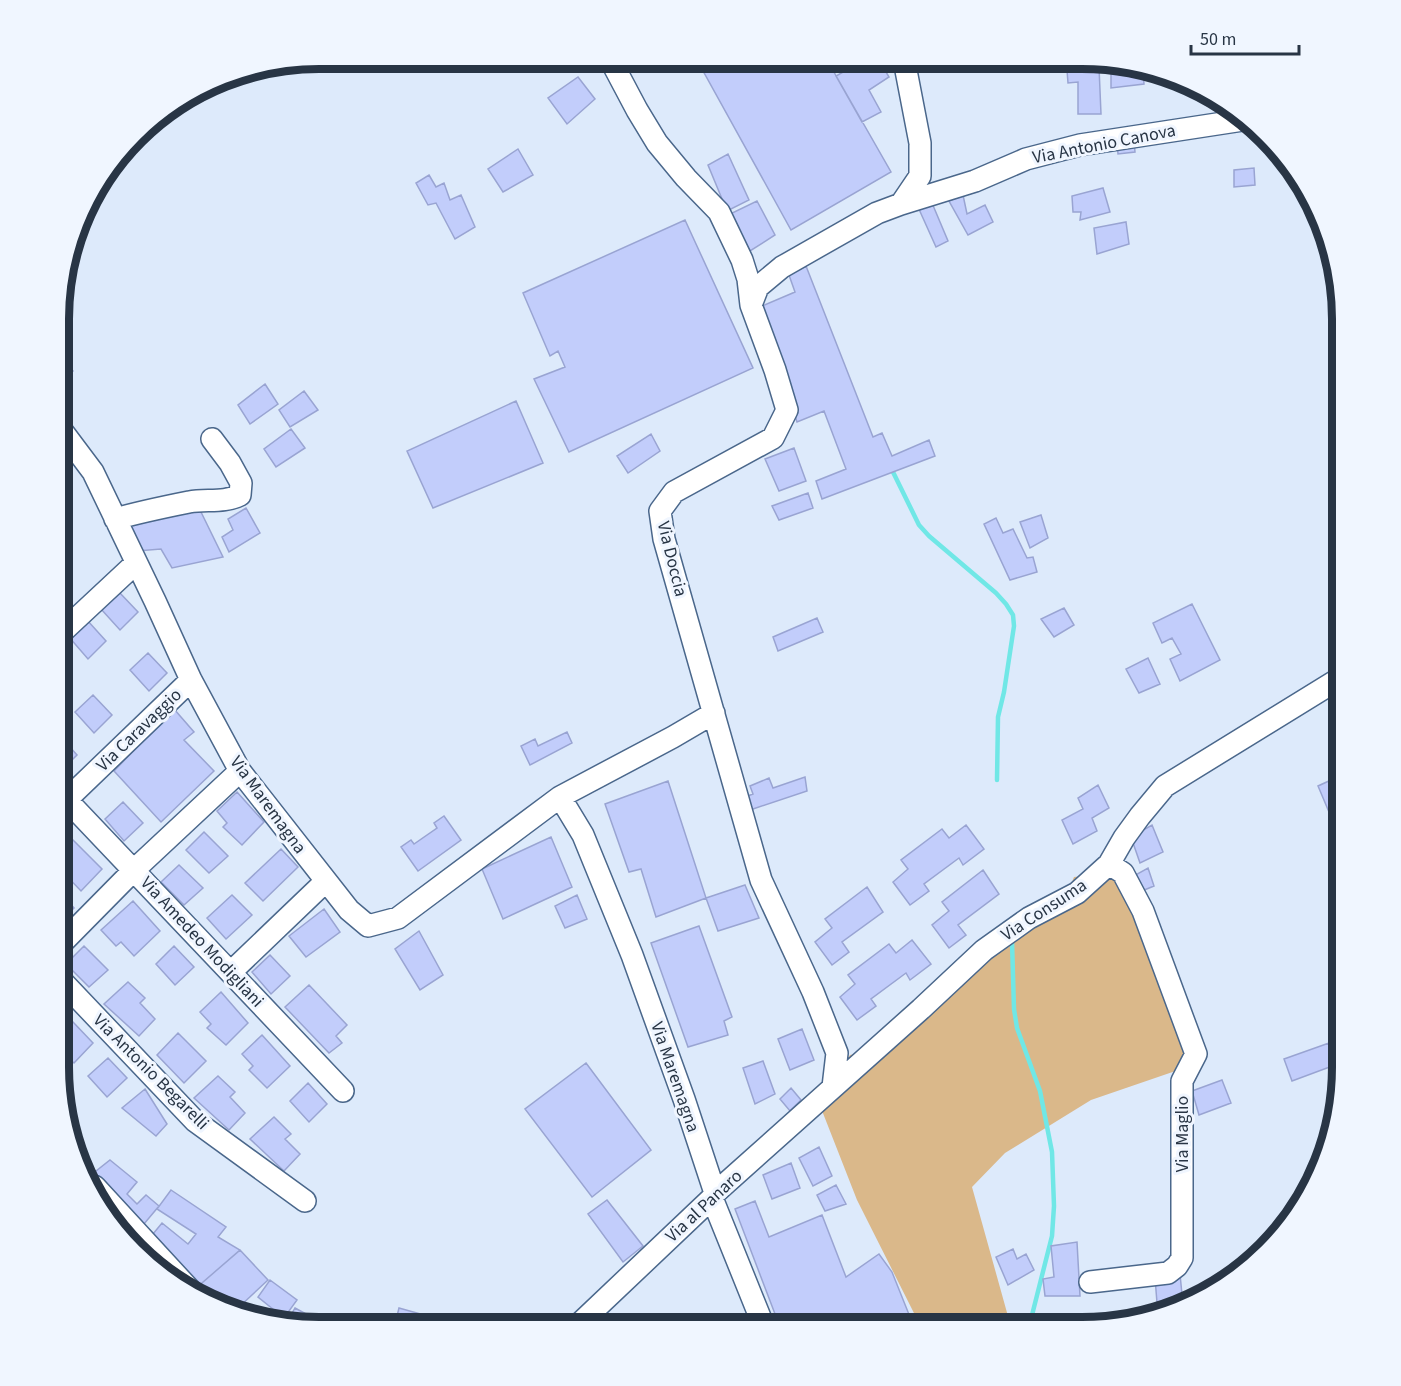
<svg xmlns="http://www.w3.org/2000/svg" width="1401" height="1386" font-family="'Source Sans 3',sans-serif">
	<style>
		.green { fill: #dab88a }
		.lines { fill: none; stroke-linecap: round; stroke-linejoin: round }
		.stream { stroke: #70e7e6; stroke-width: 4.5 }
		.building { fill: #c2cdfb; stroke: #99a4d2; stroke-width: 1.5 }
		.minor-casing { stroke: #4a678b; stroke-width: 24 }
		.major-casing { stroke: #4a678b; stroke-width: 30 }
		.minor { stroke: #fff; stroke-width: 21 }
		.major { stroke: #fff; stroke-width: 27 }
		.labels { text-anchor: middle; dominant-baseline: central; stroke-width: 6; stroke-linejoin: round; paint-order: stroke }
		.street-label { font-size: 18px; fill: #283545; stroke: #f0f6ff }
		.rim { fill: none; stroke: #283545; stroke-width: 8 }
	</style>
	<rect width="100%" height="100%" fill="#ddeafb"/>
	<path class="green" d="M1110 873 1166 951 1193 1065 1091 1100 1005 1153 972 1187 1011 1327H921L857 1200 819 1103 850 1055 871 1051 963 970 1061 909 1074 877Z"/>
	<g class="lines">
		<path class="stream" d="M893 472 919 525 929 536 996 593 1006 604 1013 615 1014 626 1004 692 998 717 997 780
			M1012 941 1014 1009 1017 1028 1040 1091 1052 1152 1054 1206 1052 1236 1029 1327"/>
	</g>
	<path class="building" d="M697 60H827L891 172 791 230Z
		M840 60H879L889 77 869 90 881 112 862 122 836 76 845 71 838 61Z
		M1099 67 1101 114H1078V82L1068 83 1067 70Z
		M1136 68 1143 70 1144 84 1111 88V69Z
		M578 77 595 99 567 124 548 98Z
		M1134 140 1135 152 1118 154 1117 142Z
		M518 149 533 175 503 192 488 169Z
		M728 154 749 200 727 211 708 165Z
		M1254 168 1255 185 1234 187V170Z
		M429 175 436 187 444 183 450 200 461 195 475 227 455 239 436 203 428 205 416 183Z
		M1103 188 1110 212 1080 220 1081 212H1073L1072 196Z
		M963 195 967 214 985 205 993 222 968 235 949 201Z
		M757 201 775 235 750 251 728 215Z
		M932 203 948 241 936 247 918 207Z
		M685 220 753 368 569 452 534 379 565 367 558 351 550 356 523 293Z
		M1126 222 1129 244 1097 254 1094 228Z
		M806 266 873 437 882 433 892 456 929 440 935 456 822 499 816 481 846 469 824 411 797 422 762 306 795 292 789 275Z
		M63 359 73 371 63 382Z
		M265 384 278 404 250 424 238 405Z
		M304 391 318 410 290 427 279 410Z
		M516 401 543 463 433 508 407 451Z
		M291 429 305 448 276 467 264 449Z
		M651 434 660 451 628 473 617 456Z
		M794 448 806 481 779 491 765 459Z
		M808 493 813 508 779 520 772 506Z
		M199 508 223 557 172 568 161 549 137 551 129 519Z
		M246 508 260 533 229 552 222 537 233 530 228 519Z
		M1041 515 1048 538 1030 548 1020 522Z
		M996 518 1003 533 1013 529 1027 558 1033 557 1037 572 1010 580 984 524Z
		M119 592 138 612 120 630 101 609Z
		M1192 604 1220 660 1180 681 1170 659 1181 654 1172 638 1162 643 1153 623Z
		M1064 608 1074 625 1054 637 1041 619Z
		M817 618 823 632 778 651 773 637Z
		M87 620 106 641 88 659 69 637Z
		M148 653 167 673 149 691 130 670Z
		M1148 658 1160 684 1139 693 1126 669Z
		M61 666 71 677 61 686Z
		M93 695 112 715 94 733 75 712Z
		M174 709 194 732 184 740 214 771 161 822 114 771Z
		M567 732 572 743 530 765 521 746 535 739 538 746Z
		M61 737 77 755 61 771Z
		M1342 775V807L1329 812 1318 786Z
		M805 777 807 791 750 810 745 797 753 794 750 786 769 778 773 788Z
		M668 781 706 898 656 917 641 869 629 872 605 804Z
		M1098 785 1109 808 1092 818 1097 831 1073 844 1062 820 1083 809 1078 798Z
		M237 792 264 822 242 845 223 827 227 823 217 811Z
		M123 802 143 823 124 841 105 819Z
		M444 816 461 840 418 871 401 847 411 840 414 844 437 828 434 823Z
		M966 825 984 849 963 865 959 858 924 884 929 891 910 905 893 882 908 869 901 860 942 829 949 838Z
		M1152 825 1163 852 1140 863 1131 837Z
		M63 830 102 869 81 891 60 869V833Z
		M204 832 228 856 209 873 186 850Z
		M551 837 572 887 503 919 482 869Z
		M281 849 298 867 263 901 245 883Z
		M179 865 203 888 184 905 161 882Z
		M1148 868 1154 886 1137 893 1130 878Z
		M983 870 999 894 958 925 966 935 949 948 932 925 949 911 942 902Z
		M745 885 759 918 718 931 706 898Z
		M867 887 883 912 842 942 849 952 832 965 815 942 832 928 825 919Z
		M60 892 74 908 60 922Z
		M232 895 252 915 226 939 207 918Z
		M577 895 587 919 565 928 555 906Z
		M133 901 160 931 134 956 121 942 116 946 101 930Z
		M324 909 340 932 306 957 289 936Z
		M699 926 732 1017 724 1021 728 1035 688 1047 651 943Z
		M419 931 443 975 420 990 395 949Z
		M912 940 931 964 910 980 906 973 871 999 876 1006 857 1020 840 997 855 984 848 975 889 944 896 953Z
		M84 946 108 970 89 987 66 964Z
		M174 946 194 967 175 985 156 964Z
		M270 955 290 976 271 994 252 972Z
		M128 982 145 998 140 1003 155 1019 139 1036 104 1004Z
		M309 985 347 1025 336 1036 342 1043 329 1053 285 1007Z
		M221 992 248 1023 226 1045 207 1028 211 1024 200 1012Z
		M73 1022 93 1043 74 1063 59 1049V1037Z
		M802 1029 814 1060 790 1070 778 1039Z
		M178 1033 206 1061 184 1083 157 1055Z
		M262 1035 290 1066 267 1088 249 1070 253 1066 242 1054Z
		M1329 1043 1335 1065 1292 1081 1284 1059Z
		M108 1058 127 1078 107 1097 88 1076Z
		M763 1061 775 1094 755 1104 743 1068Z
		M586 1063 651 1150 592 1197 525 1109Z
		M218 1076 235 1092 230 1097 245 1113 229 1130 194 1098Z
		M1222 1080 1231 1103 1199 1115 1192 1091Z
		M308 1083 327 1104 309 1122 290 1101Z
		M791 1088 801 1100 790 1111 780 1099Z
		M145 1089 167 1124 156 1136 122 1108Z
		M274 1117 291 1134 285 1139 300 1154 284 1171 250 1139Z
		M819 1147 832 1176 813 1186 799 1158Z
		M110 1160 137 1182 127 1194 137 1204 146 1195 159 1206 144 1224 91 1175Z
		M791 1163 800 1188 772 1199 763 1175Z
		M836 1185 846 1204 825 1211 817 1195Z
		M171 1190 226 1227 218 1237 240 1250 195 1289 148 1240 162 1223 188 1244 196 1234 157 1209Z
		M607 1200 643 1246 623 1262 588 1214Z
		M755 1201 769 1237 822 1215 846 1277 879 1254 892 1272 914 1327H780L735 1209Z
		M1077 1242 1080 1296H1045L1043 1279 1054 1277 1051 1246Z
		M1013 1249 1017 1259 1026 1254 1034 1270 1008 1285 996 1257Z
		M240 1250 268 1280 238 1308 203 1297 195 1289Z
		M1180 1274 1183 1305 1166 1314 1158 1315 1155 1278Z
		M270 1280 297 1300 284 1318 258 1297Z
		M295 1308 321 1322 319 1327H302L287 1322Z
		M399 1308 424 1315 420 1324 397 1316Z
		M377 1318 397 1327H373Z"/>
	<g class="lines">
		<defs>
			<path id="minor" d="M610 59 637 110 657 143 686 178 719 212 742 260 748 279 751 305
				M901 204 975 181 1026 159 1080 145 1243 120
				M63 432 93 472 155 601 191 680 240 771 349 910 368 926 398 918 560 797 673 737 714 713
				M115 519C140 512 164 507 189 502 207 499 224 503 240 495L241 483 230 463 212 439
				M61 633 136 563
				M61 794 343 1091
				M560 797 583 835 632 955 684 1099 715 1193
				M61 805 191 680
				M60 945 134 870 240 771
				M231 972 326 881
				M60 979 195 1121 305 1201
				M833 1087 837 1053 813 992 761 880 664 539 660 511 674 492 773 438 787 410 775 370 751 305 758 287 782 267 877 213 901 204 920 176V143L904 60
				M712 1198 764 1327
				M1090 1282 1168 1273 1177 1266 1182 1258V1081L1196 1054 1143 911 1123 873 1109 864
				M576 1327 712 1198 715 1193 921 1009 984 950 1029 918 1077 893 1109 864 1124 838 1140 816 1165 786 1342 677"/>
			<path id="major" d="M93 1189 188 1292"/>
		</defs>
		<use href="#minor" class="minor-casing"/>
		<use href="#major" class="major-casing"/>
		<use href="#minor" class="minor"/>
		<use href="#major" class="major"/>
	</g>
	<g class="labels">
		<g class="street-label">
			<text transform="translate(1104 144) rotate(-11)">Via Antonio Canova</text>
			<text transform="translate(672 559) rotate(76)">Via Doccia</text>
			<text transform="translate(139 730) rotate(-44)">Via Caravaggio</text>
			<text transform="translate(268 805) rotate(54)">Via Maremagna</text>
			<text transform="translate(1044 910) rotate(-33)">Via Consuma</text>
			<text transform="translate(202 942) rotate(47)">Via Amedeo Modigliani</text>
			<text transform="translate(151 1072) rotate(45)">Via Antonio Begarelli</text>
			<text transform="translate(675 1077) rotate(71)">Via Maremagna</text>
			<text transform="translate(1182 1134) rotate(-90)">Via Maglio</text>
			<text transform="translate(704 1206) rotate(-43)">Via al Panaro</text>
		</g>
	</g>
	<path d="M0 0H1401V1386H0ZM319 69H1082A250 250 0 0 1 1332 319V1067A250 250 0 0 1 1082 1317H319A250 250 0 0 1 69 1067V319A250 250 0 0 1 319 69Z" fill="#f0f6ff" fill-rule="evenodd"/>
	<path class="rim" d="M319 69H1082A250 250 0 0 1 1332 319V1067A250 250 0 0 1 1082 1317H319A250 250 0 0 1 69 1067V319A250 250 0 0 1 319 69Z"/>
	<path d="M1191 45v9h108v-9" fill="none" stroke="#283545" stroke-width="3"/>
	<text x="1200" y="45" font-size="18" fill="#283545" stroke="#f0f6ff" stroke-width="4.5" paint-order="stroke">50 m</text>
</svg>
